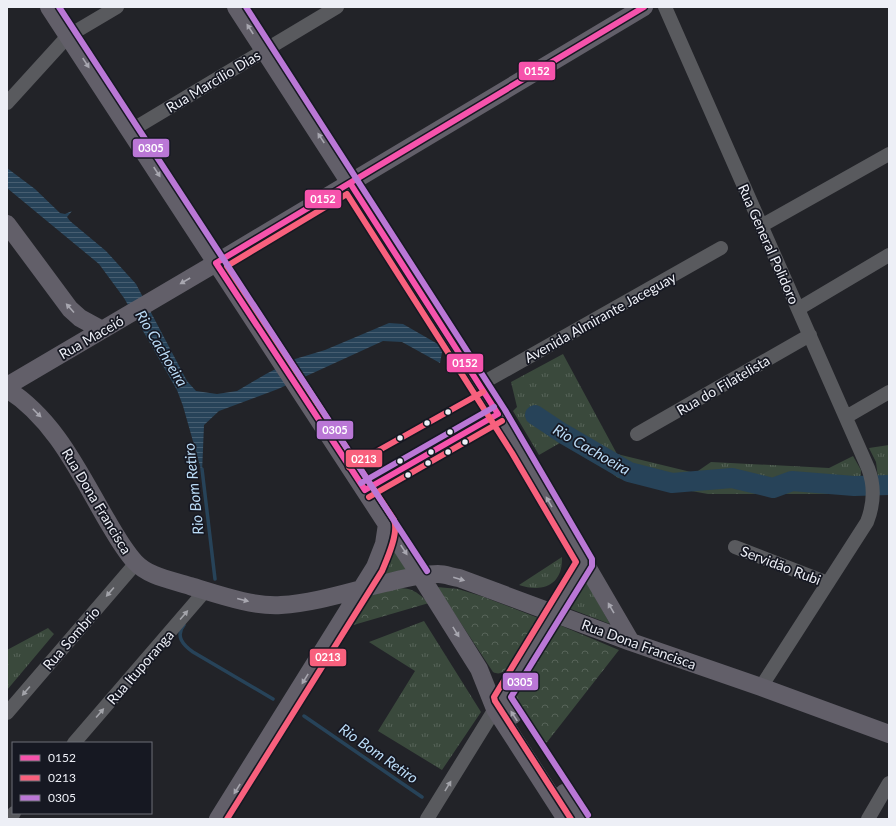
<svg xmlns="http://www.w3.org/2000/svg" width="896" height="826" font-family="Lato,sans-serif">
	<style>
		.grass { fill: url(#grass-tufts) }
		.park { fill: url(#park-crowns) }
		.water { fill: url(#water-rules) }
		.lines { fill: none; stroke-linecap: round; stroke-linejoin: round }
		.stream { stroke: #274359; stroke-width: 3.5 }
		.river { stroke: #274359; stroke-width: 20 }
		.minor { stroke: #595a5e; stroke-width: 14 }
		.major { stroke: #625f69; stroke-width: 18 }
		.bus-1-casing { stroke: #161822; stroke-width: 9 }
		.bus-2-casing { stroke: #161822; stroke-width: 9 }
		.bus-3-casing { stroke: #161822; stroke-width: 9 }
		.bus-1 { stroke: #f653ac; stroke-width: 6 }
		.bus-2 { stroke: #f8607d; stroke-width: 6 }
		.bus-3 { stroke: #ba77d6; stroke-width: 6 }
		.oneway { fill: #a8a7b0 }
		.oneway2 { fill: #a3a4aa }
		.bus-dot { fill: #edeff6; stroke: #161822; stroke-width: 1.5 }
		.labels { text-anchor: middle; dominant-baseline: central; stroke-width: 3.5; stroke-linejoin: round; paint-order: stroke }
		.street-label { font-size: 14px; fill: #edeff6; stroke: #161822 }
		.water-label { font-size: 15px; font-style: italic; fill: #bbdcf7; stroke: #161822 }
		.line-badge { stroke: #161822; stroke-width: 1.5 }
		.badge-label { font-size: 11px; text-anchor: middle; font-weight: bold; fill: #fff }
	</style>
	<defs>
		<pattern id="grass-tufts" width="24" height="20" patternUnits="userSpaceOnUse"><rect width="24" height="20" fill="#3a493c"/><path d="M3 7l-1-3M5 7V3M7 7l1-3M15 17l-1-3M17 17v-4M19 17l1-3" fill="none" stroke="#576459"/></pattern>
		<pattern id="park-crowns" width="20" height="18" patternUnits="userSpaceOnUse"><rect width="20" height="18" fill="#3a493c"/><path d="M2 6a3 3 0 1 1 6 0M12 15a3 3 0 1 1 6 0" fill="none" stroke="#576459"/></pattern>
		<pattern id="water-rules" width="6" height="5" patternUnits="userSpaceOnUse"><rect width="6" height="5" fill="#274359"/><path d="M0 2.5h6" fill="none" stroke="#475e71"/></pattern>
	</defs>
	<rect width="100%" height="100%" fill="#222328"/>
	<path class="grass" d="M563 354 617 454 695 473 711 462 829 468 853 456 861 470 860 494H708L618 478 584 451 565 440 539 455 513 411 517 407 511 382Z
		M889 445V483L878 478 876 462 869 448Z
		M392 547 407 571 373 580Z
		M562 557C563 585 543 593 519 585Z
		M585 579 610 624 568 608Z
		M424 621 481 712 442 770 378 731 415 671 369 642Z
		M48 628 54 634 7 690V650Z"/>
	<path class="park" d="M437 587 458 589 481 596 541 619 507 669C502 673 499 675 493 672Z
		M397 588C413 588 417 592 429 603L350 626C352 621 352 615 354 610 363 596 382 591 397 588Z
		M557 624 619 650 544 746 513 697Z"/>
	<path class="water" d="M7 168 35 189 60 213 65 214 72 211 67 217 70 221 106 251 136 284 187 381 196 391 217 394 237 391 266 374 295 359 325 350 389 323 403 324 443 347 440 363 402 342 383 341 278 389 219 411 204 425 202 473 183 406 177 390 124 298 99 264 7 188Z"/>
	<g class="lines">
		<path class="stream" d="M202 469 215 579
			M184 625C175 636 183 645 193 652L273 699
			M304 716 422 797"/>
		<path class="river" d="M535 415 562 433 629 472 672 483 732 478 773 488 792 481 854 486 889 485"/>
		<path class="minor" d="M665 7 868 468C875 486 874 504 867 522L761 687
			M7 103 68 36 117 7
			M130 131 337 7
			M761 226 889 154
			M798 309 889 255
			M479 385 721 248
			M846 417 889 392
			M637 434 810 335
			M735 547 828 583
			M7 713 136 563
			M74 743 205 591
			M9 819 14 813
			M427 819 495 709
			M868 819 889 783"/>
		<path class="major" d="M49 7 420 575 479 669 495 709 566 819
			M236 7 350 183 498 414 631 642
			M7 224 70 309 80 318 102 330
			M7 386 216 263 644 7
			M7 389C54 419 78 470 105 517 114 532 123 549 135 562 149 577 172 580 190 586 217 594 253 607 281 605 316 603 351 591 385 583 402 579 420 574 438 574 445 574 452 577 459 578L631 642 761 687 889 734
			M513 715 502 697 585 562
			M564 793 581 819
			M218 819 375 567 384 544 387 524"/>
		<defs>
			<path id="bus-1" d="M350 183 498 414 365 490
				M216 263 644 7
				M216 263 365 490"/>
			<path id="bus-2" d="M349 467 483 392
				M369 497 502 421
				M227 819 382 571C387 559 399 533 394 520L227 266 347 194 512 453 576 562 494 697 495 701 571 819"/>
			<path id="bus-3" d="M59 7 427 571
				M246 7 505 410 592 559V566L511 697 588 815
				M361 483 494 407"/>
		</defs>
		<use href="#bus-1" class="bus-1-casing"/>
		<use href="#bus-2" class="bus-2-casing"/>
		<use href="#bus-3" class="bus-3-casing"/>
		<use href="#bus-1" class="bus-1"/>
		<use href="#bus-2" class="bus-2"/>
		<use href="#bus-3" class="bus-3"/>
	</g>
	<defs><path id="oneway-solid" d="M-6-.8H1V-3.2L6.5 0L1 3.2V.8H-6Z"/></defs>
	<g class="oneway">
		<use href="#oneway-solid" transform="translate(250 29) rotate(-123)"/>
		<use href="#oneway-solid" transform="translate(86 63) rotate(57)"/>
		<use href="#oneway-solid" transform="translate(321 138) rotate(-123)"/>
		<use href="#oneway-solid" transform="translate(157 172) rotate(57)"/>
		<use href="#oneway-solid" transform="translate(185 281) rotate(150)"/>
		<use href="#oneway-solid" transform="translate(70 308) rotate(-132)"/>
		<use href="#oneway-solid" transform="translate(37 413) rotate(45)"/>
		<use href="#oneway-solid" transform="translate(549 502) rotate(-120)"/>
		<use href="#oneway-solid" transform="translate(404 550) rotate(57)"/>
		<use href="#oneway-solid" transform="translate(459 579) rotate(16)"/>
		<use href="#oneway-solid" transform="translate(243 600) rotate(14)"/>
		<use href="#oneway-solid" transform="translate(611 608) rotate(-120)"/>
		<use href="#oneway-solid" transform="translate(456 632) rotate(58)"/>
		<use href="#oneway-solid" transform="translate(305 679) rotate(122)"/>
		<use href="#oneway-solid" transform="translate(514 716) rotate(-123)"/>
		<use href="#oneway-solid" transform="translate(237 789) rotate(122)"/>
	</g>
	<g class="oneway2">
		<use href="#oneway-solid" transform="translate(110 592) rotate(131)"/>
		<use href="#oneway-solid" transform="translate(184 615) rotate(-49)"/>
		<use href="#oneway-solid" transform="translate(26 691) rotate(131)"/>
		<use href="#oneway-solid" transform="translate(100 713) rotate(-49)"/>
		<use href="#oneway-solid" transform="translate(448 786) rotate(-59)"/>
	</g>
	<g class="bus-dot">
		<circle cx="448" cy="412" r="3.5"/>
		<circle cx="427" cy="423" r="3.5"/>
		<circle cx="450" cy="432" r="3.5"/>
		<circle cx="400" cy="438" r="3.5"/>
		<circle cx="465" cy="442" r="3.5"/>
		<circle cx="431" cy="452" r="3.5"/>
		<circle cx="448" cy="452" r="3.5"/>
		<circle cx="400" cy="461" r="3.5"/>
		<circle cx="428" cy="463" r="3.5"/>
		<circle cx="408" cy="475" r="3.5"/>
	</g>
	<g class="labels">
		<g class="street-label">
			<text transform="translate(213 81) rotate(-31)">Rua Marcílio Dias</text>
			<text transform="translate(769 244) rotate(66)">Rua General Polidoro</text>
			<text transform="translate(600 317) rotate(-29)">Avenida Almirante Jaceguay</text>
			<text transform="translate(91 337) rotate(-30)">Rua Maceió</text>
			<text transform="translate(723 385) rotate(-30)">Rua do Filatelista</text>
			<text transform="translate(97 501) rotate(59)">Rua Dona Francisca</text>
			<text transform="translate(781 565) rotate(21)">Servidão Rubi</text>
			<text transform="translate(71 638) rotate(-49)">Rua Sombrio</text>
			<text transform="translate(639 644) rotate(20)">Rua Dona Francisca</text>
			<text transform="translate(140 667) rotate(-49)">Rua Ituporanga</text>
		</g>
		<g class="water-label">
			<text transform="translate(162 348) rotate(59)">Rio Cachoeira</text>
			<text transform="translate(592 449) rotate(30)">Rio Cachoeira</text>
			<text transform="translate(193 489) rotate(-96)">Rio Bom Retiro</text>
			<text transform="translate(379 753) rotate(35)">Rio Bom Retiro</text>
		</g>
	</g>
	<g class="line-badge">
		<rect x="518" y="61" width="38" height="20" rx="4" fill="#f653ac"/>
		<rect x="132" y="138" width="38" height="20" rx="4" fill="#ba77d6"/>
		<rect x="304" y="189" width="38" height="20" rx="4" fill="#f653ac"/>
		<rect x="446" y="353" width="38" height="20" rx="4" fill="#f653ac"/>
		<rect x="316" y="420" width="38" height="20" rx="4" fill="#ba77d6"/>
		<rect x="345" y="449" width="38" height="19" rx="4" fill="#f8607d"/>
		<rect x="309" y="648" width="38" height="19" rx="4" fill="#f8607d"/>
		<rect x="502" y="672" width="37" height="19" rx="4" fill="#ba77d6"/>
	</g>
	<g class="badge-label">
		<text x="537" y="75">0152</text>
		<text x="151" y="152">0305</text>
		<text x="323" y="203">0152</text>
		<text x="465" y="367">0152</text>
		<text x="335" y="434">0305</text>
		<text x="364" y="463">0213</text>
		<text x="328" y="661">0213</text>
		<text x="520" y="686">0305</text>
	</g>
	<rect width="896" height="826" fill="none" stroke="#edeff6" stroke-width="16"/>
	<rect x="12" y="742" width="140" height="72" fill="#161822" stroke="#6c6e77"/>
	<rect x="20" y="755" width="20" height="6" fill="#f653ac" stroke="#6c6e77"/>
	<text x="48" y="762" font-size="12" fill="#edeff6">0152</text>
	<rect x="20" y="775" width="20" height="6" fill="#f8607d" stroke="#6c6e77"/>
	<text x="48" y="782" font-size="12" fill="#edeff6">0213</text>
	<rect x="20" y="795" width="20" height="6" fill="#ba77d6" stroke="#6c6e77"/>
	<text x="48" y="802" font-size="12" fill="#edeff6">0305</text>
</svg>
